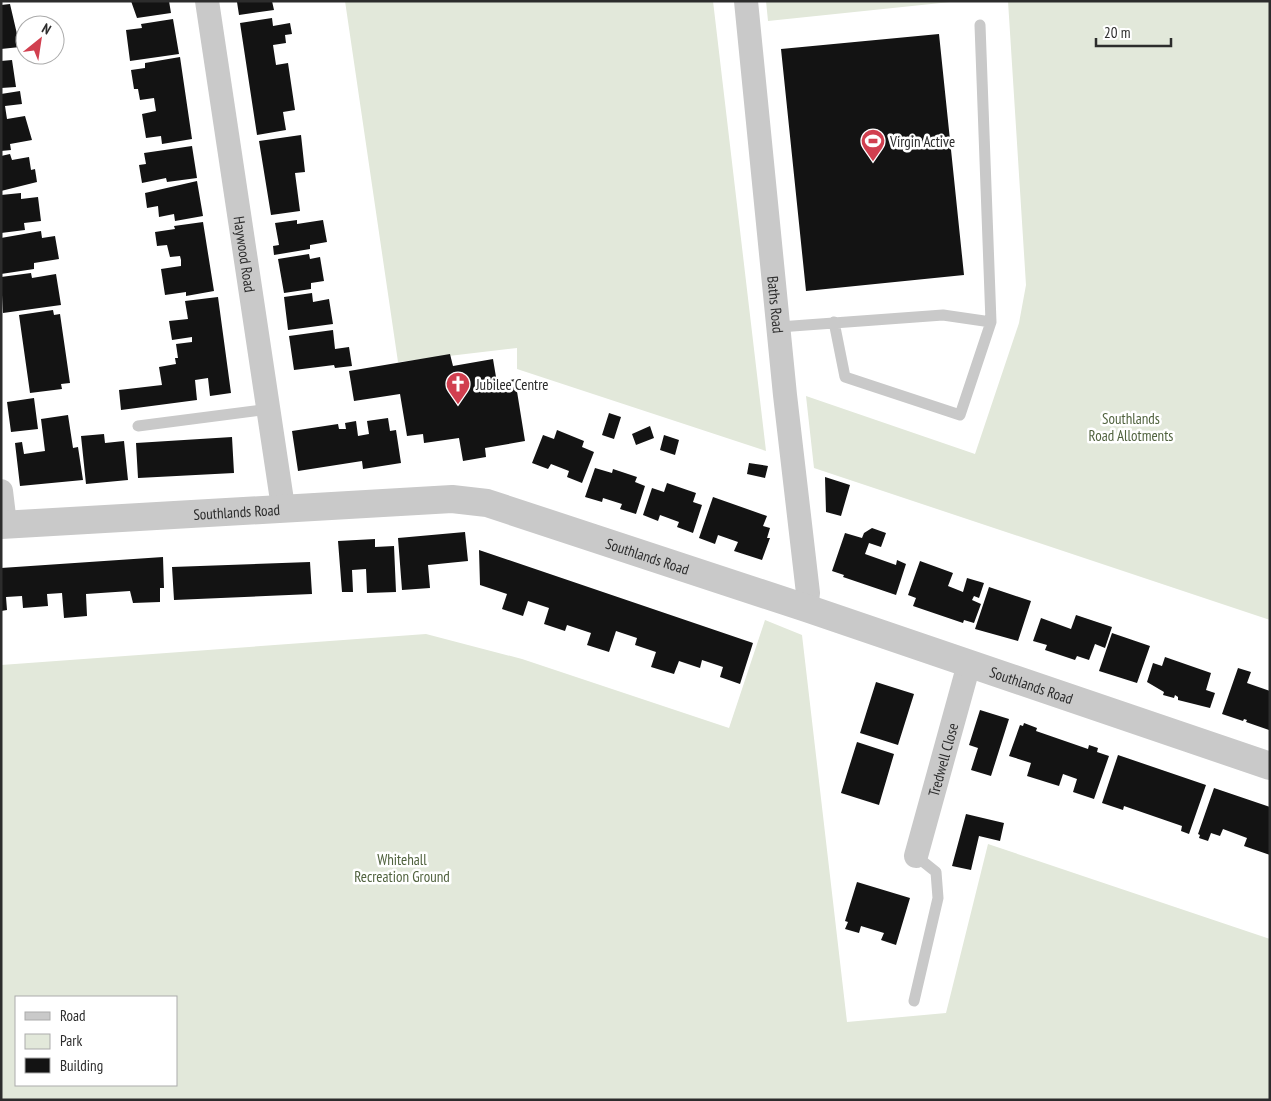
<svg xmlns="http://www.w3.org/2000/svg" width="1271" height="1101" font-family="'PT Sans Narrow',sans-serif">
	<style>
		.green { fill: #e2e8da; fill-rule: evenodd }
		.building { fill: #131313 }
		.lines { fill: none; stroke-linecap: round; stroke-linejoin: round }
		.service { stroke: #c9c9c9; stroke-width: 11 }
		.minor { stroke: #c9c9c9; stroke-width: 24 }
		.tertiary { stroke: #c9c9c9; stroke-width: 28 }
		.labels { text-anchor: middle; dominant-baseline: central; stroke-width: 5; stroke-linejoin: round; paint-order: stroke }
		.poi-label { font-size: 15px; fill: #2c2c2c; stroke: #fff; text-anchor: start }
		.street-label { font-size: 15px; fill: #2c2c2c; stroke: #fff }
		.park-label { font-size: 15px; fill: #50623e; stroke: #fff }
	</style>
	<rect width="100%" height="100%" fill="#fff"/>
	<path class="green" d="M345 1H713L766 451 517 369V348L398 362Z
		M766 1H960L768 21Z
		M1008 1H1270V620L814 468 806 396 975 454 1019 323 1026 285Z
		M765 620 802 635 847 1022 946 1013 988 844 1270 939V1100H1V665L426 634 522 659 729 728ZM176 997V1085H16V997Z"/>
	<path class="building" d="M131 1H169L171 13 137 18Z
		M272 1 274 10 239 15 237 2Z
		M10 4 20 47 1 49V5Z
		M272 18 273 26 290 23 292 34 285 35 286 43 273 45 276 65 288 63 295 110 283 112 286 130 257 135 240 23Z
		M173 19 179 54 130 61 126 30 142 28 141 24Z
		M939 34 964 275 806 291 781 49Z
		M180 57 192 139 162 144 161 136 146 138 142 114 156 111 154 98 140 100 138 89H134L131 70 145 68V63Z
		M12 60 16 87 1 88V61Z
		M20 91 22 104 5 106 7 119 25 116 32 140 10 144 11 150 1 151V94Z
		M301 135 305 172 295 173 300 211 271 215 259 141Z
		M192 146 197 178 167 182 166 178 142 183 139 165 146 164 144 153Z
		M10 154 12 160 29 157 31 170 35 169 37 182 1 191V156Z
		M197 181 203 216 175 221 174 214 159 217 158 206 147 208 145 193Z
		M21 193V199L38 197 41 221 24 223 25 230 1 233V195Z
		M297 220V224L323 220 327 242 310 245V249L274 255 273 246 279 245 275 223Z
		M203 222 214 291 186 296V292L165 295 161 269 181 266V260L180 256 170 257 167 245 157 246 155 232 175 229 174 226Z
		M41 231 42 238 55 236 59 259 34 263V269L1 274V238Z
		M309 254 310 259 320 257 324 281 311 283V289L284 293 278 259Z
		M31 273 32 278 56 274 61 305 3 313 1 277Z
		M312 293 313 302 329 299 333 324 288 330 284 297Z
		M218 297 231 393 210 396 208 378 195 380 197 400 121 410 119 390 162 385 159 367 176 364 175 358H178L176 344 192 342V337L172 340 169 321 188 319 185 301Z
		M53 310 54 315 60 314 70 383 61 384 62 389 30 393 19 315Z
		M333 330 335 349 349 347 352 366 335 368 334 365 294 370 289 336Z
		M450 354 453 366 493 359 497 383 515 379 525 441 485 448 486 457 463 461 459 438 424 443 423 434 407 436 400 394 354 401 349 371Z
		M34 398 38 429 11 432 7 402Z
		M609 413 621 417 614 439 602 435Z
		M68 415 73 448 78 447 83 480 20 486 15 443 22 442 24 454 45 451 41 419Z
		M388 418 390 431 396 430 401 463 363 469 362 461 298 471 292 431 338 424 339 429H346L345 423 356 421 358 436 369 434 367 421Z
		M650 426 654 438 636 445 632 434Z
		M557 430 584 441 582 447 594 452 582 483 567 477 569 471 551 464 548 469 532 463 543 435 554 439Z
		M104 434 105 443 124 441 128 480 86 484 81 436Z
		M664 435 679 440 675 455 660 450Z
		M232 437 234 473 138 478 136 443Z
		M749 463 768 466 765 478 747 474Z
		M595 468 612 473 613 469 637 477 635 482 645 486 636 514 620 509 622 504 603 498 602 502 585 497Z
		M825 477 850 485 841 516 826 512Z
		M667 483 696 493 693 502 702 505 693 533 677 527 679 522 660 515 658 521 643 515 652 488 664 492Z
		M713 497 767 516 763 526 770 528 767 538H770L762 560 734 551 738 542 718 535 715 544 699 538Z
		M872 528 886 533 881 547 869 543 865 554 896 565 897 560 906 564 896 595 843 577 844 575 832 571 845 533 862 538 864 533Z
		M465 532 468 561 428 565 430 588 402 590 398 538Z
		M375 539V547L394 546 396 592 367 593 366 569 352 570 353 592H342L338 541Z
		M479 550 753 643 740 684 720 677 723 667 702 660 700 668 679 661 674 674 651 667 656 652 635 645 637 638 616 631 609 652 587 645 591 633 567 625 565 631 544 624 549 608 528 601 523 616 502 609 507 594 480 585Z
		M163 557 164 588H160V602L133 603 130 591 86 594 87 616 64 618 62 593 47 594 48 606 23 608 22 596 6 597 7 610 1 611V568Z
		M920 561 953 573 948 586 963 592 967 578 984 583 979 598 974 596 972 600 981 604 974 623 964 620 963 623 913 606 916 598 908 595Z
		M310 562 312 594 174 600 172 567Z
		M989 587 1031 601 1018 641 975 629Z
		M1076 615 1112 627 1105 648 1095 644 1089 660 1077 656 1075 660 1045 650 1047 645 1033 641 1041 618 1071 629Z
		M1112 633 1150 646 1137 683 1099 671Z
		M1165 657 1211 673 1206 690 1215 693 1210 708 1178 700V697L1175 695 1174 698 1163 695 1164 692 1147 682 1153 663 1162 666Z
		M1238 668 1251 672 1247 683 1270 691 1269 730 1246 722 1247 720 1244 719 1243 721 1222 714Z
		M876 682 914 694 898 745 860 733Z
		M980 710 1009 719 991 776 971 770 978 748 969 745Z
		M1024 723 1037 728 1036 731 1088 749 1089 745 1098 748 1097 752 1109 756 1094 799 1073 792 1077 779 1063 774 1059 786 1027 776 1031 763 1009 756 1020 725 1023 726Z
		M857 742 894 754 879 805 841 793Z
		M1118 755 1206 785 1189 834 1181 831 1182 826 1124 806 1123 810 1102 803Z
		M1214 788 1270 807V855L1244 846 1247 838 1223 829 1220 836 1211 833 1208 841 1199 838 1200 835 1198 834Z
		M966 814 1004 823 1000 841 979 836 971 870 952 866Z
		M857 882 910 898 896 945 881 940 884 933 861 926 859 933 845 929 848 922 845 921Z"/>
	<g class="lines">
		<path class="service" d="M834 322 845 377 960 415 991 322
			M779 327 943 315 991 322 980 25
			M138 426 269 409
			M914 1001 938 898 936 872 916 856"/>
		<g class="minor">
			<path id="s1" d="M207 1 283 507"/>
			<path id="s2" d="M746 1 785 395 808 593 806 608"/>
			<path d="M1 491 5 524"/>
			<path id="s3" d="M916 856 969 664"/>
		</g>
		<path class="tertiary" id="s4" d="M1 525 452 499 487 503 806 608 1270 766"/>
	</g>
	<defs>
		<symbol id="stadium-pin" viewBox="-11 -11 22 30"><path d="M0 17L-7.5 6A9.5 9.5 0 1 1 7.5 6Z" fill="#d13f4f" stroke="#fff"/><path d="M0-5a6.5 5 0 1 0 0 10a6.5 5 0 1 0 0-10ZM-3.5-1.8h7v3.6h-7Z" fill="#fff"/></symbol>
		<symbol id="church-pin" viewBox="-11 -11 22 30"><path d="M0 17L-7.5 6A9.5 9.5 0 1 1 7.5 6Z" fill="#d13f4f" stroke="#fff"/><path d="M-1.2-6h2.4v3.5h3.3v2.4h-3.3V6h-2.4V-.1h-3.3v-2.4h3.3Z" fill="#fff"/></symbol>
	</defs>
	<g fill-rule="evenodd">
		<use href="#stadium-pin" x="859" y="127" width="28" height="38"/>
		<use href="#church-pin" x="444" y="370" width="28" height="38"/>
	</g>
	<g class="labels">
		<g class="poi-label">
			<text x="890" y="141">Virgin Active</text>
			<text x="476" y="384">Jubilee Centre</text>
		</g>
		<g class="street-label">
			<text stroke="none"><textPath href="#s1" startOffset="256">Haywood Road</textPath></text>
			<text stroke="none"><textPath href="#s2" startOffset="305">Baths Road</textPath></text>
			<text stroke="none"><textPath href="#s4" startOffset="236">Southlands Road</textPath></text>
			<text stroke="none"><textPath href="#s4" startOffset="656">Southlands Road</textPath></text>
			<text stroke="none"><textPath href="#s4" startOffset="1061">Southlands Road</textPath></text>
			<text stroke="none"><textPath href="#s3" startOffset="100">Tredwell Close</textPath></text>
		</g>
		<g class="park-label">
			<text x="1131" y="418">Southlands<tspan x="1131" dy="17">Road Allotments</tspan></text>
			<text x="402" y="859">Whitehall<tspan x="402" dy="17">Recreation Ground</tspan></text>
		</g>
	</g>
	<rect width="1271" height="1101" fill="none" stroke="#2c2c2c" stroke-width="5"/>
	<rect x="15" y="996" width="162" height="90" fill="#ffffff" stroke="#ababab"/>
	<rect x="25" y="1012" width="25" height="8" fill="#c9c9c9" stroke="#ababab"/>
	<text x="60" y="1021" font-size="15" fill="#2c2c2c">Road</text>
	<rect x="25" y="1034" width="25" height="15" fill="#e2e8da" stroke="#ababab"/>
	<text x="60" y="1046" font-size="15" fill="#2c2c2c">Park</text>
	<rect x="25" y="1058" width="25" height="15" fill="#131313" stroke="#ababab"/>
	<text x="60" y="1071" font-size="15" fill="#2c2c2c">Building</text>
	<g transform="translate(40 40) rotate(30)"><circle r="24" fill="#ffffff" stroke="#ababab"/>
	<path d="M0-4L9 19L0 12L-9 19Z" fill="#d13f4f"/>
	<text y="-8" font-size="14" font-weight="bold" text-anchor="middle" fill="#2c2c2c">N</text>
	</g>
	<path d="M1096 38v8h75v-8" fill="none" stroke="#2c2c2c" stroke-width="2.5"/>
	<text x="1104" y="38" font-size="15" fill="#2c2c2c" stroke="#ffffff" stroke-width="4" paint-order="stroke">20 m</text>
</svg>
